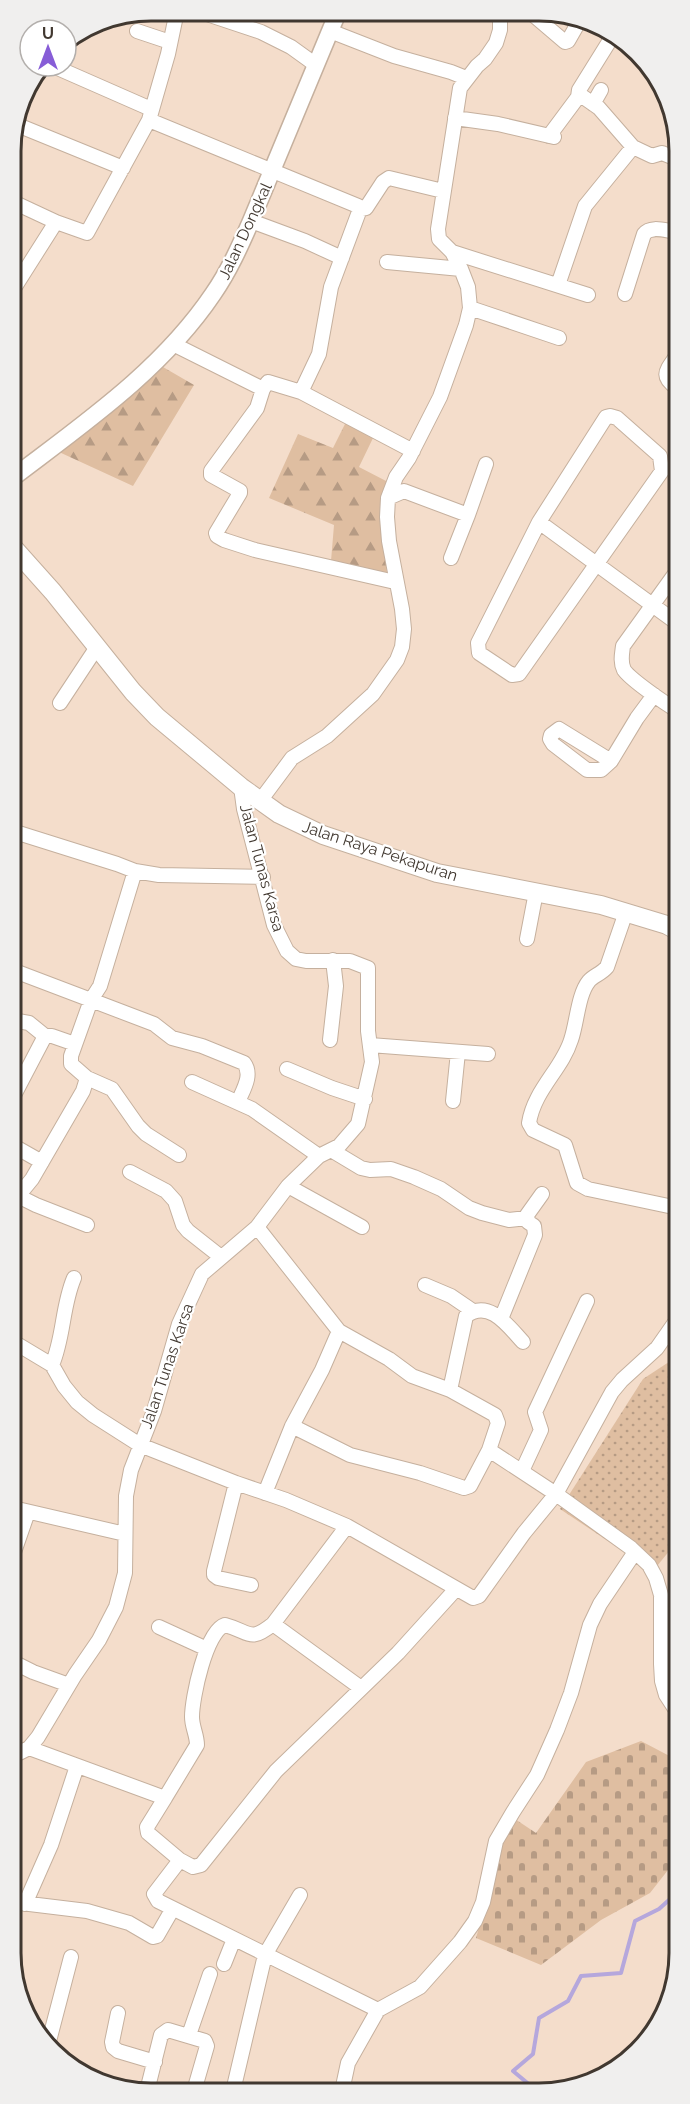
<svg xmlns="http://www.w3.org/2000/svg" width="690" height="2104" font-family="Raleway,sans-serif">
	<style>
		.grass { fill: url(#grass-dots) }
		.forest { fill: url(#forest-firs) }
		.cemetery { fill: url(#cemetery-stones) }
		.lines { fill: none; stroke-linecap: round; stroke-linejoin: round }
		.stream { stroke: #b5a7dc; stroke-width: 4 }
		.minor-casing { stroke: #c5b09e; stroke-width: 16 }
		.tertiary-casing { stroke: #c5b09e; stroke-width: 19 }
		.secondary-casing { stroke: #c5b09e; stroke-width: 20 }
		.minor { stroke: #fff; stroke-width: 14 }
		.tertiary { stroke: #fff; stroke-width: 16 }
		.secondary { stroke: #fff; stroke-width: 18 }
		.labels { text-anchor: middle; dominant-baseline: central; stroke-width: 4.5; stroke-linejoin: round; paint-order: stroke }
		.street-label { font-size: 16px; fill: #413830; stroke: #fff }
		.rim { fill: none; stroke: #413830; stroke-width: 3 }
	</style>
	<defs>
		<pattern id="grass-dots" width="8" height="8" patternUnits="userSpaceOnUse" patternTransform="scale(1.5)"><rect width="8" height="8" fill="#dfbea1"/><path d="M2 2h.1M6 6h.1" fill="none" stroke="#b69b84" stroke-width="1.8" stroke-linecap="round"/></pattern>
		<pattern id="forest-firs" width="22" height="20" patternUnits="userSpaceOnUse" patternTransform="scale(1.5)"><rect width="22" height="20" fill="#dfbea1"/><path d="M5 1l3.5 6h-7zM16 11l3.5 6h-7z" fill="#b69b84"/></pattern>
		<pattern id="cemetery-stones" width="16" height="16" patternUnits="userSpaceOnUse" patternTransform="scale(1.5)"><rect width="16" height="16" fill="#dfbea1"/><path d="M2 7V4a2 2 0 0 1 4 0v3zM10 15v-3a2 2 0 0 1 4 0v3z" fill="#b69b84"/></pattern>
	</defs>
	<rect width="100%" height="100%" fill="#f4ddcb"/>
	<path class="grass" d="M678 1356 679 1539 653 1571 560 1509 643 1379Z"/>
	<path class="forest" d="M163 367 194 385 133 486 59 452Z
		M346 422 374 436 359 467 388 482 383 536 387 573 331 561 334 525 269 498 298 434 333 448Z"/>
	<path class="cemetery" d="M641 1741 679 1761V1856L650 1893 601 1920 541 1965 476 1938 491 1885 494 1855 512 1817 536 1833 586 1762Z"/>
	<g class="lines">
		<path class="stream" d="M530 2091 531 2086 513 2071 533 2054 539 2018 568 2001 581 1976 621 1973 635 1921 659 1909 679 1891"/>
		<defs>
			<path id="minor" d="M177 11 168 54 149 120 358 206 360 209 331 287 319 354 301 392 268 382 263 389 257 408 211 471V475L240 491V493L216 533 217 536 224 540 255 550 395 582
				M198 11 261 32 291 47 316 65
				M531 13 565 42 568 41 580 20
				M137 31 170 42
				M330 31 394 56 451 72 466 78
				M66 45 68 39
				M53 66 151 109
				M579 94 599 108 633 147 652 156 662 153 677 159
				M593 104 601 90
				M455 118 498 124 554 137
				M15 124 123 168
				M549 136 578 97 579 90 612 37
				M11 201 56 222
				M360 209 366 208 383 182 389 178 443 191
				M251 221 305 241 342 258
				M452 252 588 295
				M387 262 461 269
				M558 285 585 206 633 147
				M11 293 56 222 87 233 149 120
				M625 294 644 234C651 225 666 231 677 232
				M470 308 559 338
				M173 344 263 389
				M677 355C667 370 659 376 677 388
				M301 392 413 451
				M610 416 617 418 660 456 662 471 519 674 512 675 479 653 478 643 539 522 606 417Z
				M388 498 404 491 468 515 451 558
				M468 515 486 464
				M539 522 677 623
				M677 571 623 646C622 654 620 662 624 670 631 680 666 704 678 711
				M60 703 97 647
				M611 761 559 729 551 735 550 739 553 744 587 770H601L611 761 637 718 654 695
				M260 801 292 758 327 736 373 694 397 660 402 647 404 629 402 609 389 541 387 517 388 498 396 477 409 458 440 397 466 325 470 308 468 287 461 269 452 252 439 239 438 229 460 88 477 66 485 59 496 43 500 30V13
				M12 831 117 864 135 871 159 875 263 877
				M135 871 100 986 91 1000 154 1024 172 1038 202 1046 244 1063C253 1075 243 1090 238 1102
				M626 912 607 967C601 974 593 976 589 981 578 994 577 1023 571 1040 562 1069 534 1090 529 1123L533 1130 565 1145 577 1183 588 1189 678 1208
				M527 939 536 892
				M12 970 91 1000 71 1056V1064L87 1078 83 1091 32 1179 18 1196 12 1192
				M12 1020 29 1023 45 1036
				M330 1040 336 986 333 960
				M370 1045 488 1054
				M287 1069 332 1088 365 1099
				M87 1078 112 1089 138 1126 146 1134 179 1155
				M192 1082 252 1109 319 1156
				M12 1099 45 1036H52L75 1044
				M453 1101 458 1052
				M12 1145 42 1162
				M331 1150 361 1168 370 1170 391 1169 414 1177 441 1189 469 1208 482 1213 509 1220 527 1218
				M130 1172 166 1191 175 1201 183 1225 188 1231 221 1257
				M288 1186 362 1227
				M18 1196 36 1205 87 1225
				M257 1227 339 1331 389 1359 412 1376 450 1390 495 1415 498 1423 489 1450 556 1494 631 1548 649 1565 656 1578 661 1595V1664L662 1681 666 1695 679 1715
				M425 1285 451 1296 473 1311
				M501 1319 535 1235 534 1226 528 1222 527 1215 542 1194
				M12 1341 52 1365 64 1386 77 1402 93 1415 140 1445 236 1483 286 1500 347 1526 473 1598 479 1596 524 1533 556 1494 612 1392 622 1380 657 1348 678 1318
				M52 1365C64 1337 62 1306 74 1278
				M450 1390 466 1316C489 1298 509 1327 523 1342
				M292 1426 350 1455 420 1473 464 1488 470 1486 489 1450
				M522 1471 541 1430 535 1412 587 1301
				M236 1483 214 1571V1575L218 1578 251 1585
				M265 1493 292 1426 322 1370 339 1331
				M13 1508 125 1534
				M13 1555 28 1512
				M273 1624 361 1688
				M159 1627 207 1649
				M13 1662 33 1672 69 1685
				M29 1748 165 1798 147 1827 148 1833 180 1860 154 1894 158 1901 378 2010
				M13 1756 29 1748 38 1737 75 1675 99 1640 116 1607 125 1573 126 1496 131 1470 154 1411 179 1324 202 1274 257 1227 288 1186 319 1156 339 1146 358 1124 372 1062 368 1031V968L350 961H306L296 959 287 951 274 925 244 809 241 787
				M165 1798 197 1745C197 1735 192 1727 192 1717 192 1698 206 1631 225 1625 251 1632 249 1643 273 1624L347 1526
				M180 1860 193 1867 201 1865 276 1771 398 1653 456 1589
				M13 1902 87 1911 129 1923 153 1937 157 1936 172 1910
				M25 1904 51 1845 77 1766
				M224 1964 234 1939
				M118 2013 112 2042 113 2047 118 2051 155 2062
				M189 2035 210 1974
				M48 2045 71 1957
				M147 2091 161 2035 168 2030 205 2041 207 2046 194 2091
				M233 2091 265 1955 300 1895
				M342 2091 348 2063 378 2010 420 1987 460 1942 475 1921 483 1902 496 1841 513 1812 537 1775 557 1730 571 1693 590 1625 600 1604 635 1552"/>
			<path id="tertiary" d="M11 479C83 424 161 371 213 294 229 271 240 246 251 221L338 12"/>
			<path id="secondary" d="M11 545 53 592 133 692 157 717 241 787 279 814 323 835 437 873 601 905 667 925 678 931"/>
		</defs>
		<use href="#minor" class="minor-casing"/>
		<use href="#tertiary" class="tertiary-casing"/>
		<use href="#secondary" class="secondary-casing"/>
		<use href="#minor" class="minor"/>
		<use href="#tertiary" class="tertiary"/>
		<use href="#secondary" class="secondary"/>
	</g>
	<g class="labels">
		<g class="street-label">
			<text transform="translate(245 231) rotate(-65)">Jalan Dongkal</text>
			<text transform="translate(380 851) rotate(18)">Jalan Raya Pekapuran</text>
			<text transform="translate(262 868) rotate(75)">Jalan Tunas Karsa</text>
			<text transform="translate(167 1366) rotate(-71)">Jalan Tunas Karsa</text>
		</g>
	</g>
	<path d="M0 0H690V2104H0ZM151 21H539A130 130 0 0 1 669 151V1953A130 130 0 0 1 539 2083H151A130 130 0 0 1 21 1953V151A130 130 0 0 1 151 21Z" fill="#f0efee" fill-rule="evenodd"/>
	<path class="rim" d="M151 21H539A130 130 0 0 1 669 151V1953A130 130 0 0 1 539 2083H151A130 130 0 0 1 21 1953V151A130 130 0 0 1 151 21Z"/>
	<g transform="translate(48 48)"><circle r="28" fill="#ffffff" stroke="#b3afac" stroke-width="1.5"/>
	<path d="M0-4.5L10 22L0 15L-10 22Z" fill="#875dd7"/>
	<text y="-9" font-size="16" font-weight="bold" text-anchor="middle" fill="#413830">U</text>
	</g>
</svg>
